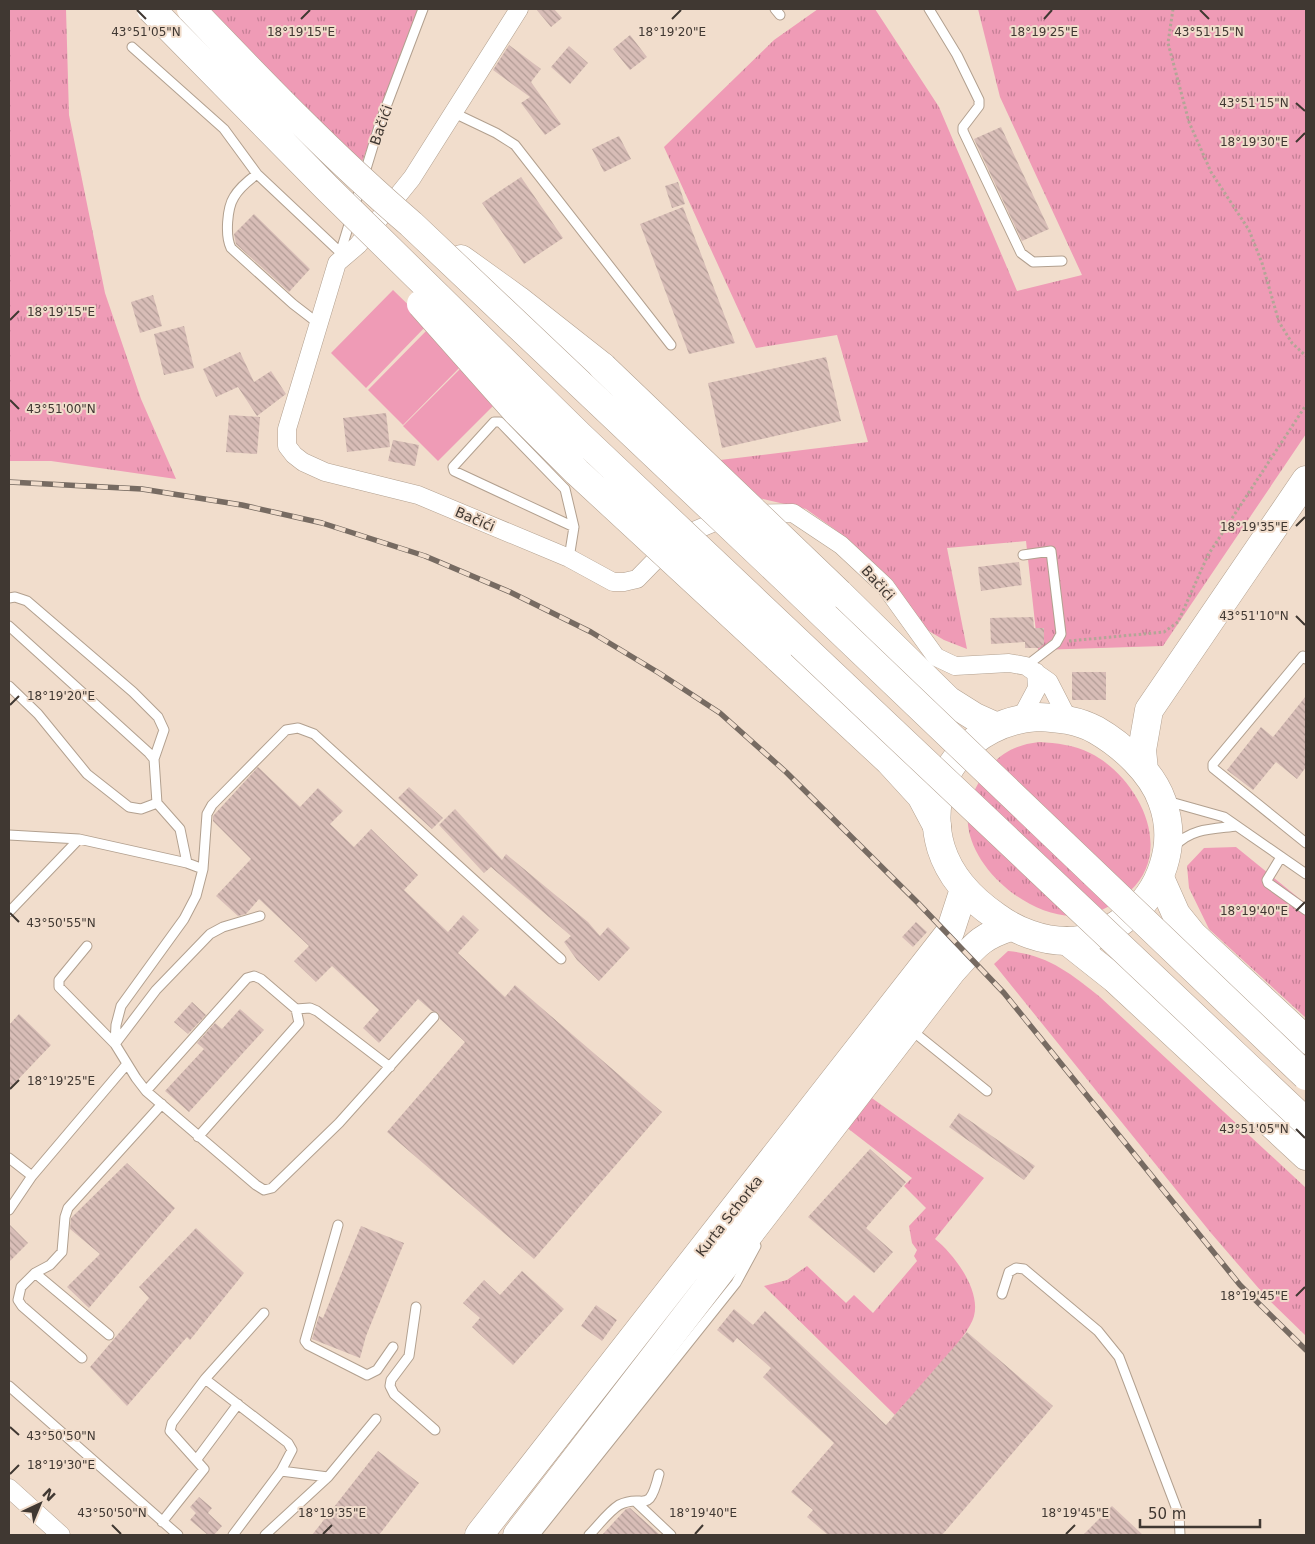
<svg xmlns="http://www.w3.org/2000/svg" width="1315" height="1544" font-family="'DejaVu Sans',sans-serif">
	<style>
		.grass { fill: url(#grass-tufts) }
		.pitch { fill: #ef9bb6 }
		.building { fill: url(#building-back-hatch) }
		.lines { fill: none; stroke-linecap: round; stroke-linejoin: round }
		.service-casing { stroke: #b2a08f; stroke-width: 11 }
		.minor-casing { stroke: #b2a08f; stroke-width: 19 }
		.primary-casing { stroke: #b2a08f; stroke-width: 29 }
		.motorway-casing { stroke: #b2a08f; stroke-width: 29 }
		.path { stroke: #b4a597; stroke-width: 3; stroke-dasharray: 2.5 2.5; stroke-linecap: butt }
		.service { stroke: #fff; stroke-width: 9 }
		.minor { stroke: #fff; stroke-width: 18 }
		.primary { stroke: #fff; stroke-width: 28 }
		.motorway { stroke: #fff; stroke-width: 28 }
		.rail-casing { stroke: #776b62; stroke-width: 5.5 }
		.rail { stroke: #f1ddcc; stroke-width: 4; stroke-dasharray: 11; stroke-linecap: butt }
		.motorway-bridge-casing { stroke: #b2a08f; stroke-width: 29; stroke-linecap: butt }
		.motorway-bridge { stroke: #fff; stroke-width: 28 }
		.ticks { fill: none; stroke: #403832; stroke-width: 2 }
		.labels { text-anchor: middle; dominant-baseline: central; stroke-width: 4; stroke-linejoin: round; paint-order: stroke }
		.street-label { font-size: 14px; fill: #403832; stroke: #f1ddcc }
		.ticks-label { font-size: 12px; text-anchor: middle; fill: #403832; stroke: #f1ddcc; stroke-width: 4; stroke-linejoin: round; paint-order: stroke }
	</style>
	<defs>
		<pattern id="grass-tufts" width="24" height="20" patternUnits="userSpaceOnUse" patternTransform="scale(1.25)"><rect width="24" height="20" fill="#ef9bb6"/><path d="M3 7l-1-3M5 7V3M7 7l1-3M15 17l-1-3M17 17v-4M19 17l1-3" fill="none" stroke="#c37f95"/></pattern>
		<pattern id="building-back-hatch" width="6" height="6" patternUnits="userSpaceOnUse" patternTransform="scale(1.25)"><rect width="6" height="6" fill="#d8bdb7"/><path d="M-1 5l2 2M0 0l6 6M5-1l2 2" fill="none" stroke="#b19b95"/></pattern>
	</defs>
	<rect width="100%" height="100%" fill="#f1ddcc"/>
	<path class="grass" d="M9 9H66L69 115 105 293 141 399 176 479 51 461H9Z
		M208 9H420L360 167Z
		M818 9H875L939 107 1017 291 1082 275 1000 97 978 9H1306V434L1163 646 1038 650 1026 541 947 548 967 649 944 640 922 627 837 531 806 509 754 497 720 460 868 442 837 335 756 348 664 147 774 40Z
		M1039 742C1057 743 1074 745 1090 753 1137 776 1176 849 1130 891 1114 906 1094 916 1072 916 1027 915 973 870 968 825 966 808 972 793 981 779 995 756 1013 745 1039 742Z
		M1236 847 1306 904V1018L1209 929 1189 888 1187 866 1204 848Z
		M1008 951C1048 955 1070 973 1100 997L1306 1188V1336L1267 1298 1211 1233 994 964Z
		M869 1096 984 1178 935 1239C954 1254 981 1290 974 1316 968 1339 913 1394 895 1415L764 1286 787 1280 807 1266 846 1303 854 1295 873 1313 917 1261 914 1256 917 1250 912 1243 909 1226 926 1208 904 1186 912 1178 846 1127Z"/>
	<path class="pitch" d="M393 290 428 324 366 388 331 353Z
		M430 327 465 362 403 425 368 390Z
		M466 363 501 398 438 461 403 426Z"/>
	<path class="building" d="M536 9H554L562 18 551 27Z
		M630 35 647 57 630 70 613 49Z
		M509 45 541 69 531 82 561 124 545 135 521 103 530 97 493 70Z
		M569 46 588 63 570 84 551 67Z
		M1001 127 1049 229 1022 241 974 139Z
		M619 136 631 159 604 172 592 149Z
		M521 177 563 238 524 264 482 203Z
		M678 182 685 204 672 208 665 186Z
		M683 207 735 343 689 354 640 224Z
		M254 214 310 269 289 292 236 244 234 234Z
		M153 295 162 326 140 333 131 302Z
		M184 326 194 368 164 375 154 334Z
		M240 352 254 382 271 371 286 394 257 416 238 387 216 397 203 369Z
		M826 357 841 421 722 448 708 383Z
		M386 413 390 447 347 452 343 418Z
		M229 415 260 417 257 454 226 452Z
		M393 440 419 445 415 466 388 461Z
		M1019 562 1022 585 981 591 978 567Z
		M1033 617 1034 628H1044V644L1039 648H1025V642L991 644 990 618Z
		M1072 672H1106V700H1072Z
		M1306 696V767L1297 779 1276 762 1253 790 1227 770 1261 727 1273 737Z
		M258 767 300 807 318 788 343 811 330 824 354 847 371 829 418 875 404 890 448 932 463 915 479 930 458 953 505 997 515 985 662 1112 534 1259 387 1132 465 1042 440 1019 438 1013 432 1011 418 999 379 1043 363 1028 379 1010 332 966 316 982 294 961 309 946 259 899 246 914 238 916 216 896 251 859 213 821V816Z
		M409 787 443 818 432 829 398 798Z
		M455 809 502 860 506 854 588 922 600 936 608 927 630 948 599 981 577 960 564 942 571 936 491 867 484 873 439 825Z
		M916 922 927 932 913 947 902 937Z
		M192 1002 206 1015 188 1034 174 1022Z
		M240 1009 264 1030 189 1112 165 1091 204 1049 197 1043 215 1023 222 1029Z
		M19 1014 51 1045 9 1089V1025Z
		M959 1113 1035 1166 1024 1180 949 1127Z
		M870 1149 906 1182 866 1228 893 1252 874 1273 808 1217Z
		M127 1163 175 1208 89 1308 67 1287 100 1254 70 1229 71 1218Z
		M9 1224 28 1243 9 1262Z
		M361 1226 404 1243 366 1336 360 1358 312 1339 319 1316 323 1318Z
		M196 1228 244 1273 190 1340 187 1337 127 1406 90 1367 149 1298 139 1287Z
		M522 1271 564 1309 513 1365 472 1327 480 1318 463 1303 484 1280 500 1295Z
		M596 1305 617 1320 602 1341 581 1326Z
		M734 1309 753 1325 765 1311 886 1425 967 1332 1053 1406 942 1535H828L807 1517 813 1510 791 1492 834 1443 763 1377 771 1368 737 1338 733 1343 717 1330Z
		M378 1451 419 1483 379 1535H312Z
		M199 1497 212 1508 208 1513 222 1526 214 1535H208L190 1520 196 1513 190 1507Z
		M1112 1506 1143 1535H1083Z
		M630 1508 660 1535H602L626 1509Z"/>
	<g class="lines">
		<defs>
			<path id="service" d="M775 9 780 15
				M929 9 957 55 979 100V106L963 127V131L1021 253 1033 262 1062 261
				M132 47 224 129 257 174
				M452 112 496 133 515 145 671 345
				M339 257 381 120 423 9
				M319 324 293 304 231 248C225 236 227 208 234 197 239 188 249 180 257 174L341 253
				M1023 555 1051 551 1061 634 1056 643 1026 666
				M569 558 574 527 565 489 500 422H494L453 467 454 471 574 527
				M9 598 15 597 27 601 133 692 158 717 164 730 154 759
				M9 626 149 753 154 759 157 803 180 829 187 863
				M1306 659 1303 656 1213 764V768L1306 843
				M9 686 38 714 87 774 129 807 141 809 157 803
				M1167 801 1224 817 1306 874
				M9 835 79 839 187 863 203 869
				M1175 846C1191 828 1214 829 1237 826
				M1281 857 1267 880 1268 883 1306 910
				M9 912 79 839
				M87 946 59 980V987L115 1044 156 990 210 934 223 927 260 916
				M296 1009 310 1008 317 1011 390 1067
				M434 1017 339 1123 272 1188 264 1190 256 1185 146 1091 136 1078 115 1044 116 1025 121 1006 184 919 196 896 203 869 207 814 212 805 286 730 298 728 314 734 561 959
				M910 1029 987 1091
				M146 1091 247 978 254 976 261 979 296 1009 299 1023 198 1137
				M9 1158 32 1176
				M9 1210 32 1176 127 1064
				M338 1225 305 1341 308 1345 367 1375 377 1370 393 1347
				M35 1273 109 1335
				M1002 1294 1009 1272 1016 1268 1024 1269 1098 1331 1119 1357 1179 1515 1180 1535
				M416 1307 409 1356 391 1380 390 1386 394 1394 435 1430
				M82 1358 22 1306 18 1300 21 1287 35 1273 50 1265 62 1252 65 1217 68 1208 162 1104
				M9 1386 178 1535
				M197 1459 238 1404
				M281 1471 328 1477
				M636 1502 671 1535
				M162 1522 204 1469 170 1431 172 1423 205 1379
				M233 1535 281 1471 292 1450 288 1443 205 1379 264 1313
				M265 1535 328 1477 376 1419
				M535 1535 736 1283 756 1246
				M589 1535C598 1526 608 1512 619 1505 644 1492 648 1518 659 1474"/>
			<path id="minor" d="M519 9 412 178 358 245 337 263 287 429V446L294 455 303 462 325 472 418 495 569 558 613 582H624L637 579 677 538 734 514 793 513 841 545 885 586 936 657 955 666 1009 663 1026 666 1049 682 1068 719
				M1021 718 1037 688 1036 672
				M9 1488 61 1535"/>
			<path id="primary" d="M1038 717C1058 718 1078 720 1096 730 1122 745 1152 772 1162 801 1178 843 1162 892 1126 918 1110 931 1088 941 1067 941 1042 941 1016 931 997 917 972 900 950 877 941 848 921 780 970 721 1038 717Z
				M1144 770 1142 750 1149 710 1306 480
				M479 1535 950 932 964 889
				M517 1535 952 971C974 947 979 937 1011 927"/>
			<path id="motorway" d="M461 259 518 300 603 367
				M839 593 948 700 975 717 995 726
				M777 657 889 761 921 796 937 826
				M1160 878 1176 914 1193 935 1306 1040
				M1067 941 1115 979 1306 1156"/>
		</defs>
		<use href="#service" class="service-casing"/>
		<use href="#minor" class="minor-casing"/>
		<use href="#primary" class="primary-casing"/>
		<use href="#motorway" class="motorway-casing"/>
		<path class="path" d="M1173 9 1168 43 1189 122 1211 172 1249 230 1262 263 1279 322 1292 343 1306 356
			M1069 641 1164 632 1178 622 1208 555 1306 405"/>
		<use href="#service" class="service"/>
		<use href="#minor" class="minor"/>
		<use href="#primary" class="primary"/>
		<use href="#motorway" class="motorway"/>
		<defs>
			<path id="rail" d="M9 482 142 489 242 505 322 523 425 556 510 592 591 632 659 673 720 713 786 772 918 903 1004 993 1240 1285 1306 1350"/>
		</defs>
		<use href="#rail" class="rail-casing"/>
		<use href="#rail" class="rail"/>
		<defs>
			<path id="motorway-bridge" d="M151 9 327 188 579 435 1306 1122
				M191 9C262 83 333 157 411 224L785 578 1306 1076
				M421 304 516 411 577 472 777 657
				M603 367 839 593"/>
		</defs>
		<use href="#motorway-bridge" class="motorway-bridge-casing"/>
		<use href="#motorway-bridge" class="motorway-bridge"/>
	</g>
	<path class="ticks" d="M137 10 146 19M1200 10 1209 19M301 19 310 10M672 19 681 10M1044 19 1052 10M1296 103 1305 111M1296 142 1305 133M10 320 19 311M10 400 19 409M1296 526 1305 517M1296 616 1305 625M10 705 19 696M1296 911 1305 902M10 913 19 922M10 1089 19 1080M1296 1129 1305 1138M1296 1296 1305 1287M10 1427 19 1435M10 1474 19 1465M112 1525 121 1534M323 1534 332 1525M695 1534 703 1525M1066 1534 1075 1525"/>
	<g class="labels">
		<g class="street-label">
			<text transform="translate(381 125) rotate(-71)">Bačići</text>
			<text transform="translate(475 519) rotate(23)">Bačići</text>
			<text transform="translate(878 583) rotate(48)">Bačići</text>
			<text transform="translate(729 1216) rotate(-52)">Kurta Schorka</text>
		</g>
	</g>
	<g class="ticks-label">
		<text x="146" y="36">43°51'05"N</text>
		<text x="1209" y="36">43°51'15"N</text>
		<text x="301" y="36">18°19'15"E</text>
		<text x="672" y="36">18°19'20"E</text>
		<text x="1044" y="36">18°19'25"E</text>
		<text x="1254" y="107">43°51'15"N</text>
		<text x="1254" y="146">18°19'30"E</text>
		<text x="61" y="316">18°19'15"E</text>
		<text x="61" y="413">43°51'00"N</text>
		<text x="1254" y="531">18°19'35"E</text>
		<text x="1254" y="620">43°51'10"N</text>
		<text x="61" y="700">18°19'20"E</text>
		<text x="1254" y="915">18°19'40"E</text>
		<text x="61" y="927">43°50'55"N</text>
		<text x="61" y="1085">18°19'25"E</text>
		<text x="1254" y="1133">43°51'05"N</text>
		<text x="1254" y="1300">18°19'45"E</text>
		<text x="61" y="1440">43°50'50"N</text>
		<text x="61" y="1469">18°19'30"E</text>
		<text x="332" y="1517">18°19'35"E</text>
		<text x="703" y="1517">18°19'40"E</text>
		<text x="1075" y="1517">18°19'45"E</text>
		<text x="112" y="1517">43°50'50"N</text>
	</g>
	<rect width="1315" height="1544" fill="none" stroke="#403832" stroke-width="20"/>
	<g transform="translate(40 1504) rotate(44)" stroke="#f1ddcc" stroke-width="4" paint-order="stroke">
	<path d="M0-4L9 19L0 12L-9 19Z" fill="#403832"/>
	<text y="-8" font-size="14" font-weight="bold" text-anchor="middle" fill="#403832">N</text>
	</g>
	<path d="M1140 1519v8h120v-8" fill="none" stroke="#403832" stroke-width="2.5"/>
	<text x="1148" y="1519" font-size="15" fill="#403832" stroke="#f1ddcc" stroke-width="4" paint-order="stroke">50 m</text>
</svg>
